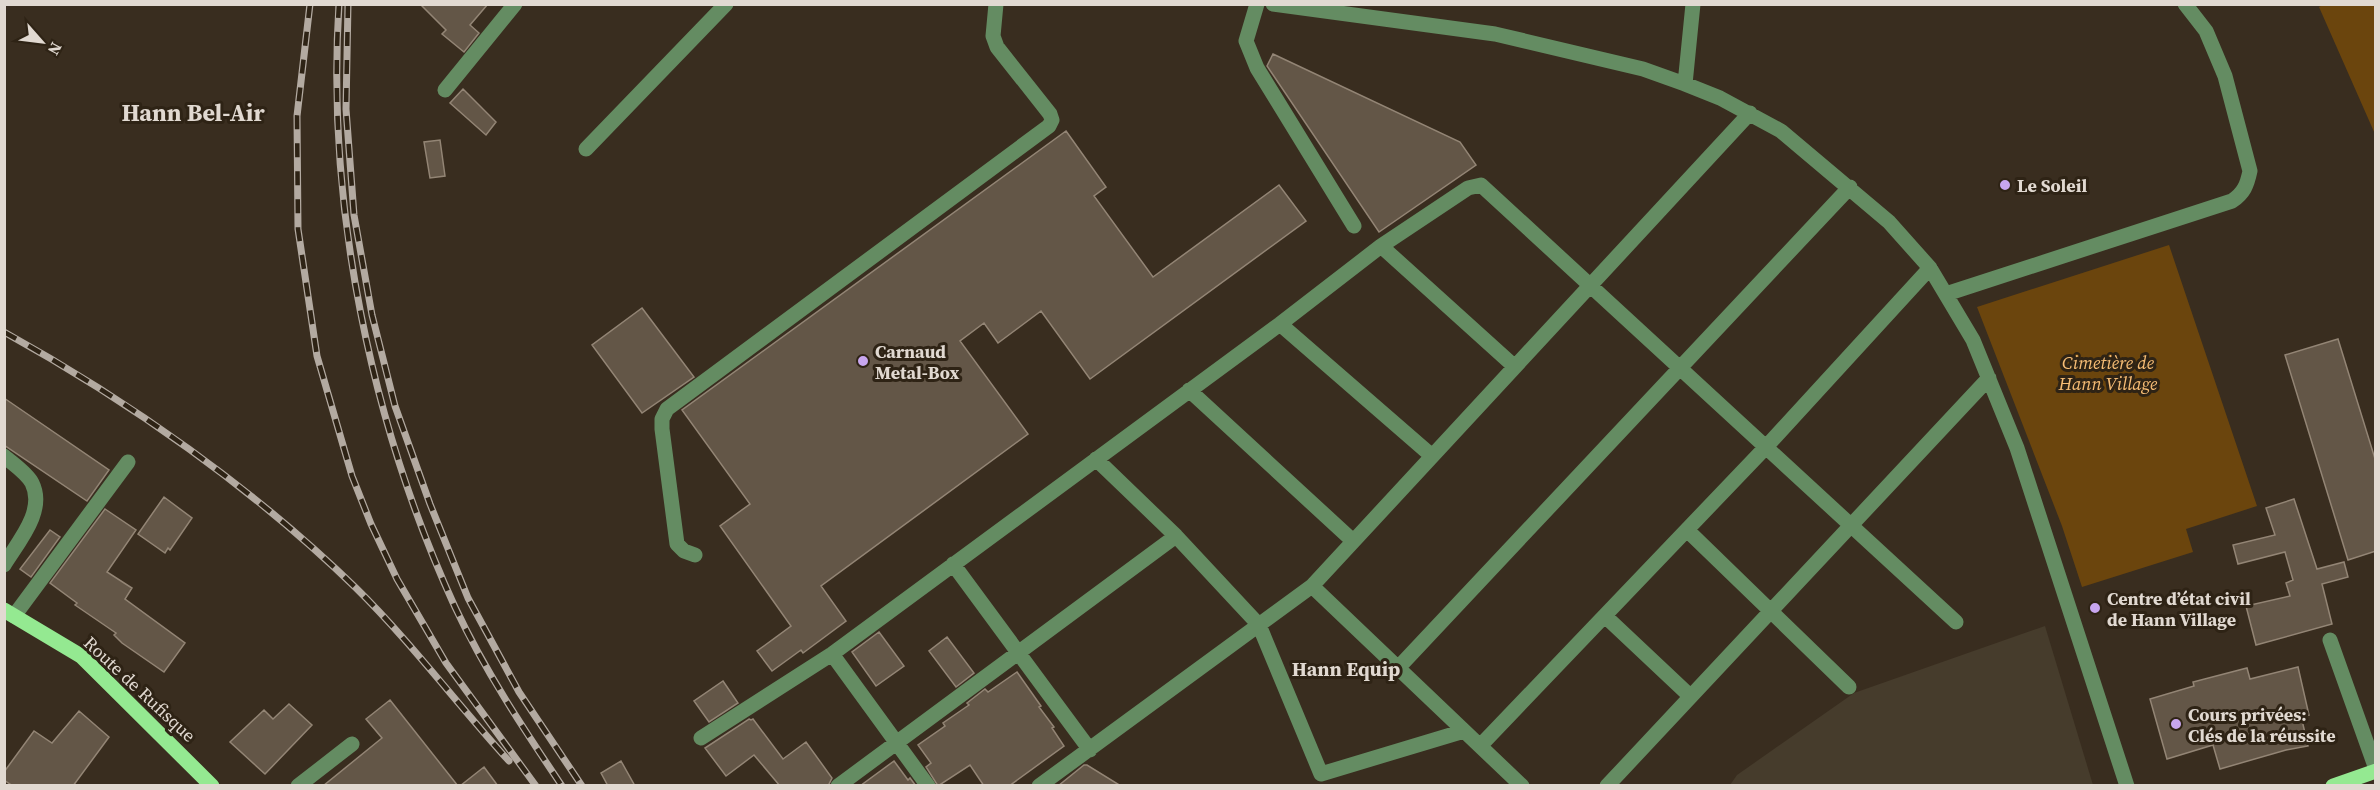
<svg xmlns="http://www.w3.org/2000/svg" width="2380" height="790" font-family="'Source Serif 4',serif">
	<style>
		.industrial { fill: #463c2c }
		.green { fill: #6b450d }
		.building { fill: #635647; stroke: #938575; stroke-width: 1.5 }
		.lines { fill: none; stroke-linecap: round; stroke-linejoin: round }
		.minor { stroke: #648c62; stroke-width: 15 }
		.major { stroke: #94e991; stroke-width: 15 }
		.rail-casing { stroke: #b3aaa1; stroke-width: 7 }
		.rail { stroke: #2e2315; stroke-width: 4.5; stroke-dasharray: 14; stroke-linecap: butt }
		.poi-dot { fill: #c8a6ef; stroke: #2e2315; stroke-width: 2 }
		.labels { text-anchor: middle; dominant-baseline: central; stroke-width: 6; stroke-linejoin: round; paint-order: stroke }
		.poi-label { font-size: 18px; font-weight: bold; fill: #e1d9d1; stroke: #2e2315; text-anchor: start }
		.park-label { font-size: 18px; font-style: italic; fill: #f7bd75; stroke: #2e2315 }
		.street-label { font-size: 18px; fill: #e1d9d1; stroke: #2e2315 }
		.neighbourhood-label { font-size: 20px; font-weight: bold; fill: #e1d9d1; stroke: #2e2315 }
		.district-label { font-size: 24px; font-weight: bold; fill: #e1d9d1; stroke: #2e2315 }
	</style>
	<rect width="100%" height="100%" fill="#392d1f"/>
	<path class="industrial" d="M2045 626 2093 785H1730L1737 775 1854 693Z"/>
	<path class="green" d="M2324 4 2375 5V134L2319 7Z
		M2169 245 2257 506 2186 529 2193 552 2082 587 2062 526 1977 307Z"/>
	<path class="building" d="M420 4H488L470 25 479 33 464 52 442 34 446 30Z
		M1273 54 1460 142 1476 165 1379 232 1267 66Z
		M463 89 496 122 486 135 450 103Z
		M1066 131 1106 187 1094 196 1153 277 1279 185 1306 221 1090 379 1041 311 998 343 984 323 960 341 1028 434 821 586 846 621 803 653 801 650 772 671 757 651 791 626 720 526 750 504 682 410Z
		M440 140 445 176 430 178 424 142Z
		M642 308 694 377 642 413 592 345Z
		M2338 339 2376 462V551L2348 560 2285 355Z
		M4 398 109 470 87 501 4 445Z
		M164 497 192 518 170 550 168 548 165 553 138 534Z
		M2294 499 2317 569 2344 562 2348 577 2322 584 2332 624 2256 645 2246 606 2290 596 2286 583 2293 580 2285 552 2238 564 2233 545 2275 535 2266 508Z
		M105 509 136 530 107 572 132 588 125 599 185 643 164 672 122 643 114 635 116 633 75 605 77 603 50 583Z
		M50 530 60 537 31 577 20 569Z
		M879 632 904 666 876 686 852 652Z
		M947 637 974 673 956 687 929 651Z
		M2298 667 2309 715 2301 716 2308 746 2286 750 2220 769 2213 745 2167 759 2150 699 2194 686 2193 682 2247 668 2250 679Z
		M1017 672 1041 706 1039 707 1054 727 1052 728 1064 746 1009 786H984L970 765 938 786 926 767 931 763 918 745 945 726 943 723 969 705 967 703 985 689 988 692Z
		M723 681 738 703 709 722 694 701Z
		M390 700 458 786H323L382 738 366 719Z
		M289 704 312 725 265 774 230 742 264 710 273 719Z
		M79 711 109 737 73 786H13L4 780V772L34 731 52 743Z
		M749 719 751 720 753 719 783 759 806 742 832 778 828 786H780L754 755 726 776 705 748Z
		M621 761 635 786H608L601 773Z
		M894 761 908 780 910 778 916 786H860Z
		M1084 765H1087L1121 786H1058Z
		M484 767 498 786H460Z"/>
	<g class="lines">
		<path class="minor" d="M1257 4 1246 41 1257 68 1354 226
			M1273 4 1495 34 1643 69 1685 84 1720 98 1781 131 1889 222 1930 268 1973 340 2017 448 2127 786
			M1685 84 1693 4
			M445 90 515 4
			M586 149 726 4
			M1381 246 1515 367
			M1946 294 2232 201C2244 193 2247 185 2250 171L2225 76 2206 31 2185 4
			M1280 324 1432 456
			M1189 390 1353 541
			M4 456C13 464 27 473 32 483 46 511 18 542 4 565
			M1096 459 1176 536
			M1687 530 1849 687
			M695 555 684 551 677 544 662 429V419L667 409 1049 126 1052 120 1050 114 997 47 993 36 996 4
			M953 564 1090 750
			M1312 586 1522 786
			M14 616 128 462
			M1605 616 1690 696
			M2330 640 2376 769
			M832 654 928 786
			M1398 668 1850 187
			M701 738 832 654 1280 324 1381 246 1468 188 1481 185 1956 622
			M1480 746 1766 447 1930 268
			M298 786 352 744
			M838 786 1176 536 1259 625 1321 774 1464 731
			M1039 786 1312 586 1750 113
			M1607 786 1989 378"/>
		<path class="major" d="M4 610 81 656 212 786
			M2333 786 2376 771"/>
		<defs>
			<path id="rail" d="M310 4 297 116 298 229 317 356 352 476 371 524 397 579 446 663 536 786
				M339 4C326 206 371 424 455 607 485 671 523 728 562 786
				M348 4 346 109 354 215 372 315 395 406 430 504 468 598 519 692 582 786
				M4 332C129 401 254 489 356 588 411 642 457 704 509 761"/>
		</defs>
		<use href="#rail" class="rail-casing"/>
		<use href="#rail" class="rail"/>
	</g>
	<g class="poi-dot">
		<circle cx="2005" cy="185" r="6"/>
		<circle cx="863" cy="361" r="6"/>
		<circle cx="2095" cy="608" r="6"/>
		<circle cx="2176" cy="724" r="6"/>
	</g>
	<g class="labels">
		<g class="poi-label">
			<text x="2017" y="185">Le Soleil</text>
			<text x="875" y="351">Carnaud<tspan x="875" dy="21">Metal-Box</tspan></text>
			<text x="2107" y="598">Centre d’état civil<tspan x="2107" dy="21">de Hann Village</tspan></text>
			<text x="2188" y="714">Cours privées:<tspan x="2188" dy="21">Clés de la réussite</tspan></text>
		</g>
		<g class="park-label">
			<text x="2108" y="362">Cimetière de<tspan x="2108" dy="21">Hann Village</tspan></text>
		</g>
		<g class="street-label">
			<text transform="translate(140 689) rotate(43)">Route de Rufisque</text>
		</g>
		<g class="neighbourhood-label">
			<text x="1346" y="669">Hann Equip</text>
		</g>
		<g class="district-label">
			<text x="193" y="112">Hann Bel-Air</text>
		</g>
	</g>
	<rect width="2380" height="790" fill="none" stroke="#e1d9d1" stroke-width="12"/>
	<g transform="translate(42 42) rotate(118)" stroke="#2e2315" stroke-width="4.5" paint-order="stroke">
	<path d="M0-4.5L10 22L0 15L-10 22Z" fill="#e1d9d1"/>
	<text y="-9" font-size="16" font-weight="bold" text-anchor="middle" fill="#e1d9d1">N</text>
	</g>
</svg>
